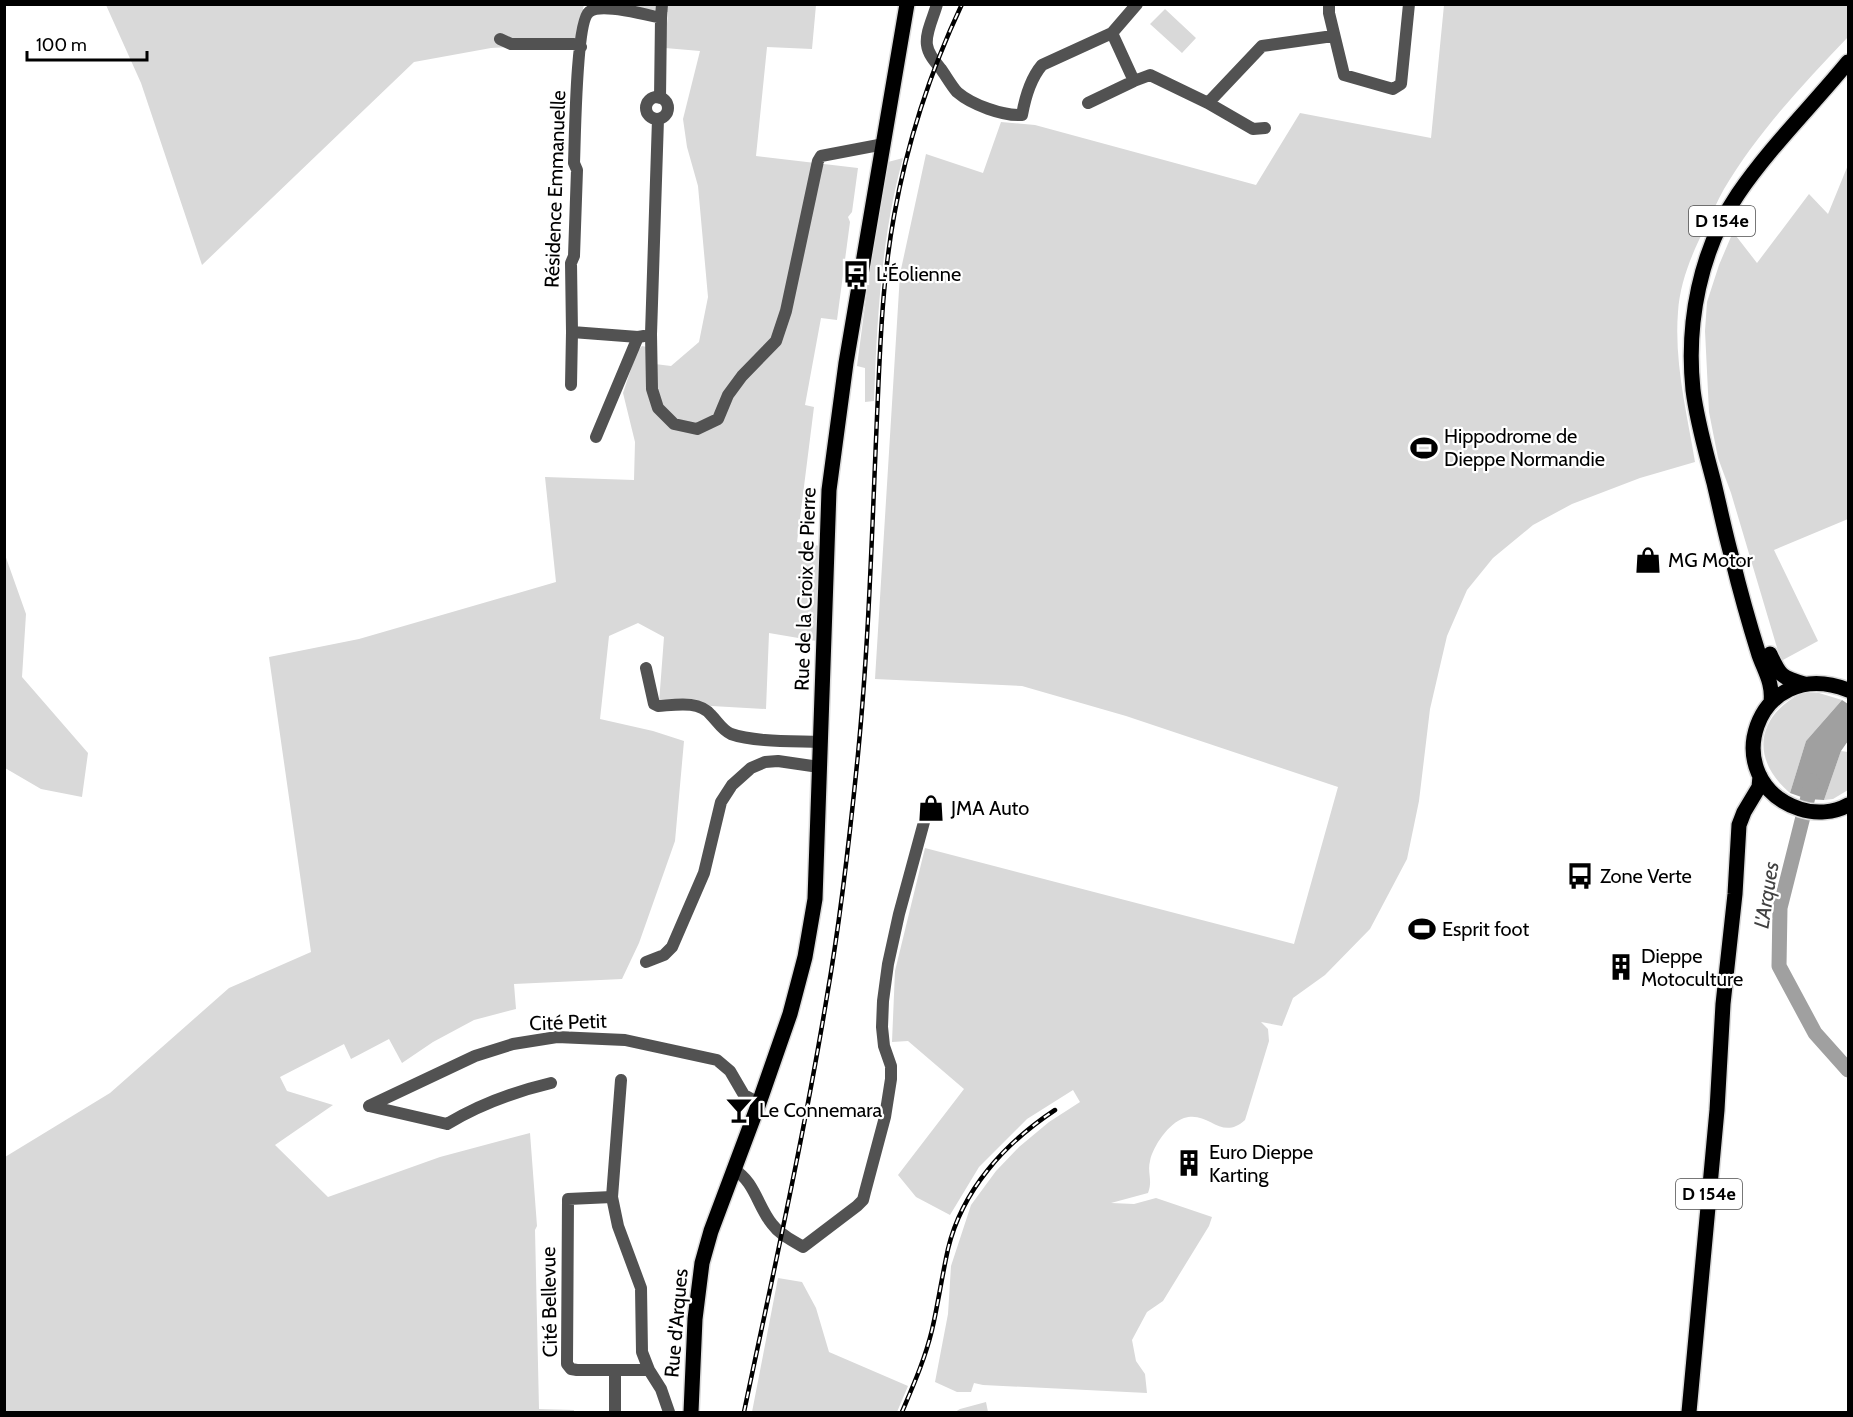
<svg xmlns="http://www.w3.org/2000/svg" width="1853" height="1417" font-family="Cabin,sans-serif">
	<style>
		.green { fill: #d9d9d9 }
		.water { fill: #a0a0a0 }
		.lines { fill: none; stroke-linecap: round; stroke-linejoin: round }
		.river { stroke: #a0a0a0; stroke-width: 15 }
		.major-casing { stroke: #dbdbdb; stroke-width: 18 }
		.minor { stroke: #525252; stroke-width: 12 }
		.major { stroke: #000; stroke-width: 15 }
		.rail-casing { stroke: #000; stroke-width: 4.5 }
		.rail { stroke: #fff; stroke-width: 2; stroke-dasharray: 7; stroke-linecap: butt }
		.labels { text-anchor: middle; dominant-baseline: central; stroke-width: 4.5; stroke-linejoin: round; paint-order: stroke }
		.shield { fill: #fff; stroke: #4c4c4c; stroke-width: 1.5 }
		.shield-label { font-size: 18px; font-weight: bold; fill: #000 }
		.street-label { font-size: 20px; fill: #000; stroke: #fff }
		.poi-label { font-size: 20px; fill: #000; stroke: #fff; text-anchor: start }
		.water-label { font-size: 21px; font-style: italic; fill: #414141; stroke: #fff }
	</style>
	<rect width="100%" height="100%" fill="#fff"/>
	<path class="green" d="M106 5H584L574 44 491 48 414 62 202 265 141 83Z
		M619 5H816L812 49 767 47 756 156 858 168 852 212 848 217 850 222 837 320 821 318 805 405 814 407 797 542 820 546 816 641 769 633 766 709 659 703 664 637 638 623 609 636 600 719 653 731 684 741 675 841 639 943 622 979 514 984 516 1009 474 1020 433 1042 402 1063 389 1039 351 1059 344 1044 280 1077 287 1091 333 1105 275 1145 328 1197 440 1157 530 1133 537 1226 535 1230 539 1409 574 1410V1412H5V1157L110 1093 229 988 311 952 269 657 359 639 556 582 545 477 634 480 635 442 623 393 637 351 642 346 647 347V363L671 366 699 342 708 297 698 186 687 147 683 119 700 51 665 48 668 12Z
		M1444 5H1848V37C1804 83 1757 133 1724 189 1717 201 1712 214 1706 226 1692 253 1680 282 1678 312 1674 363 1687 413 1695 462L1640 478 1572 504 1533 525 1493 558 1467 590 1447 636 1430 709 1419 801 1407 859 1370 929 1325 975 1293 998 1282 1026 1261 1022 1268 1029 1269 1041 1245 1120C1221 1142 1209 1110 1184 1118 1169 1123 1153 1146 1150 1161 1147 1173 1153 1180 1148 1193L1111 1203 1134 1204 1156 1198 1212 1217 1209 1226 1163 1301 1147 1312 1132 1340 1136 1361 1145 1374 1147 1393 983 1385 974 1383 971 1392H957L935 1382 948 1314 951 1266 971 1205 996 1171 1019 1147 1049 1122 1080 1102 1073 1090 1027 1119 979 1167 950 1215 916 1197 898 1175 964 1089 908 1041 892 1042 895 971 925 848 1294 944 1338 787 1126 716 1022 686 875 679 900 274 926 154 983 173 1001 122 1035 125 1256 185 1300 113 1431 138Z
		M1165 9 1196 38 1182 53 1150 24Z
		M903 158C881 238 877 320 874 401L865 402V368L857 366 874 237 888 162Z
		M1848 165V519L1774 550 1818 641 1781 661 1731 493 1718 458 1709 412 1705 331 1707 302 1719 265 1733 232 1757 263 1809 194 1828 214Z
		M4 552 26 614 22 677 88 753 82 797 41 789 5 768Z
		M1802 693H1819L1842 700 1806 741 1790 793C1750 759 1756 716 1802 693Z
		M1841 751 1848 752V790L1833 799 1824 800Z
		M778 1278 802 1282 816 1308 829 1352 908 1386 897 1412H752Z
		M986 1402 988 1412H955L960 1409Z"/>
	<path class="water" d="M1842 700 1848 704V741L1841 751 1824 800 1807 799 1790 793 1806 741Z"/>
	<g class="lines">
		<path class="river" d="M1812 781 1780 908 1779 966 1815 1033 1848 1070"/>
		<defs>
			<path id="major" d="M1770 654C1780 676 1781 677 1804 684
				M1848 690C1755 654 1715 781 1800 809 1815 814 1834 813 1848 805
				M1771 702C1773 683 1765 672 1759 655 1749 623 1740 591 1732 558 1725 533 1720 508 1714 483 1706 452 1697 422 1693 390 1686 323 1700 250 1738 194 1770 147 1812 106 1848 62
				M691 1412 695 1319 702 1263 711 1231 759 1103 790 1014 805 957 815 899 829 490 846 363 907 4
				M1689 1412 1717 1110 1723 1004 1735 894 1739 825 1744 812 1759 787 1760 776"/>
		</defs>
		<use href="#major" class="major-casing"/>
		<path class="minor" d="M937 4C934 16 925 33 927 45 928 54 935 62 941 69 946 76 951 85 957 92 972 105 1003 116 1022 115 1025 98 1031 78 1042 65L1112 33 1137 4
			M1329 4V13L1344 75 1393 89 1401 84 1409 4
			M661 18 662 4
			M1112 33 1134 81 1150 75 1208 103 1253 129 1265 128
			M500 39 511 44H574L581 47
			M646 108a11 11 0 1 1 22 0a11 11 0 1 1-22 0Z
			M1088 103 1134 81
			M1208 103 1262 46 1333 36
			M658 119 651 334 652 389 658 408 674 424 697 429 718 419 728 395 742 376 776 341 786 311 818 161 821 156 884 144
			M638 337 572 332 571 263 574 256 577 170 574 163C575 140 576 22 589 12 601 2 647 15 661 18L660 98
			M571 385 572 332
			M596 437 638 337 644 336
			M646 668 654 704 658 706C675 705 699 700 711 715 718 722 722 730 731 734 753 742 795 741 819 742
			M646 962 664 955 672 947 704 873 721 802 732 785 751 768 765 762 778 761 819 767
			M621 1080 612 1197 618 1226 641 1288 642 1352 649 1370 661 1389 669 1412
			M369 1106 475 1056 513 1044 557 1037 625 1040 717 1060 730 1071 744 1095 759 1103
			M369 1106 447 1124C480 1104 513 1092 551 1083
			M734 1170C754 1180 758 1207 772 1224 780 1235 792 1240 803 1247L857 1206 863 1200 865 1192 885 1117 891 1079V1066L884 1046 882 1027 883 1001 888 964 899 914 924 822
			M612 1197 568 1199 567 1364 571 1369 577 1370H649
			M615 1412V1370"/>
		<use href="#major" class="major"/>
		<defs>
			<path id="rail" d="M744 1412C773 1274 804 1136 827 996 841 916 850 835 858 754 869 642 872 529 877 417 880 350 882 282 894 216 907 143 930 72 962 4
				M902 1412C913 1386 925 1359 932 1330 938 1304 942 1276 948 1249 962 1190 1005 1143 1055 1110"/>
		</defs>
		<use href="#rail" class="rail-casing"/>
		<use href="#rail" class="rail"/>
	</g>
	<defs>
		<symbol id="bus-bare" viewBox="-9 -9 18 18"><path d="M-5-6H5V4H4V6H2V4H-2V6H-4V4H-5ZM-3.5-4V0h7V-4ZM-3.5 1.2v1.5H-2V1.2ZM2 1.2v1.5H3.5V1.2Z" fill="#000" stroke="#fff" stroke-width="2.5" paint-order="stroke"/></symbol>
		<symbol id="stadium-bare" viewBox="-9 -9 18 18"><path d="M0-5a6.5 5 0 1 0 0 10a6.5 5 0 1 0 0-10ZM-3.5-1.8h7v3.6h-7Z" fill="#000" stroke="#fff" stroke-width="2.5" paint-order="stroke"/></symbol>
		<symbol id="shop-bare" viewBox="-9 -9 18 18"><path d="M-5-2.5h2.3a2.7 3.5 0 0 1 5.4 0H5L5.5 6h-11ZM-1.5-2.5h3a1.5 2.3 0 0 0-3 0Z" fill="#000" stroke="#fff" stroke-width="2.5" paint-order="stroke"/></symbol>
		<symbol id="building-bare" viewBox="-9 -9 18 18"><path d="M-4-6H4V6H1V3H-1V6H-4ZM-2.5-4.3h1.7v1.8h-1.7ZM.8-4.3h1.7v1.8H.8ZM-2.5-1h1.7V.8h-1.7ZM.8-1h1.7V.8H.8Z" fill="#000" stroke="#fff" stroke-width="2.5" paint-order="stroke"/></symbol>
		<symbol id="bar-bare" viewBox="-9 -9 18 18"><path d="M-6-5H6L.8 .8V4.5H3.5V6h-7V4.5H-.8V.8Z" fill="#000" stroke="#fff" stroke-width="2.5" paint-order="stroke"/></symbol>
	</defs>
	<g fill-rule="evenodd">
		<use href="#bus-bare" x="837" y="255" width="38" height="38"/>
		<use href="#stadium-bare" x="1405" y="429" width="38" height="38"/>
		<use href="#shop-bare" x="1629" y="541" width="38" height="38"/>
		<use href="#shop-bare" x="912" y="789" width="38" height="38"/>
		<use href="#bus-bare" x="1561" y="857" width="38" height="38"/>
		<use href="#stadium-bare" x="1403" y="910" width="38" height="38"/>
		<use href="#building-bare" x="1602" y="948" width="38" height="38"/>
		<use href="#bar-bare" x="720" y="1091" width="38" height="38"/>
		<use href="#building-bare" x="1170" y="1144" width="38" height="38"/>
	</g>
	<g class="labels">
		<g class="shield">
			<rect x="1689" y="206" width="66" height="30" rx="4.5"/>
			<rect x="1676" y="1179" width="66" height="30" rx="4.5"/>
		</g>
		<g class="shield-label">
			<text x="1722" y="221">D 154e</text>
			<text x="1709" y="1194">D 154e</text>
		</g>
		<g class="street-label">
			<text transform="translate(555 189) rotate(-88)">Résidence Emmanuelle</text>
			<text transform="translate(805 589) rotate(-88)">Rue de la Croix de Pierre</text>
			<text transform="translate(568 1022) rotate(-2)">Cité Petit</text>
			<text transform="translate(549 1302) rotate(-91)">Cité Bellevue</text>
			<text transform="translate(676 1323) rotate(-85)">Rue d'Arques</text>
		</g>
		<g class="poi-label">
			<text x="876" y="274">L'Éolienne</text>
			<text x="1444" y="436">Hippodrome de<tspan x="1444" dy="23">Dieppe Normandie</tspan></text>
			<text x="1668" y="560">MG Motor</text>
			<text x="951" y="808">JMA Auto</text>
			<text x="1600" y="876">Zone Verte</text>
			<text x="1442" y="929">Esprit foot</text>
			<text x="1641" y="956">Dieppe<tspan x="1641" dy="23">Motoculture</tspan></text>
			<text x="759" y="1110">Le Connemara</text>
			<text x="1209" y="1152">Euro Dieppe<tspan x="1209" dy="23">Karting</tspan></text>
		</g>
		<g class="water-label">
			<text transform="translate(1766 895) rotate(-81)">L'Arques</text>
		</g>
	</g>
	<rect width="1853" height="1417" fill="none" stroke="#000000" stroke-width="12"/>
	<path d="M27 51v9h120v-9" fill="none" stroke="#000000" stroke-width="3"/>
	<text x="36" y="51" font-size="18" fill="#000000" stroke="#ffffff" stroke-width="4.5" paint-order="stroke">100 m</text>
</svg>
